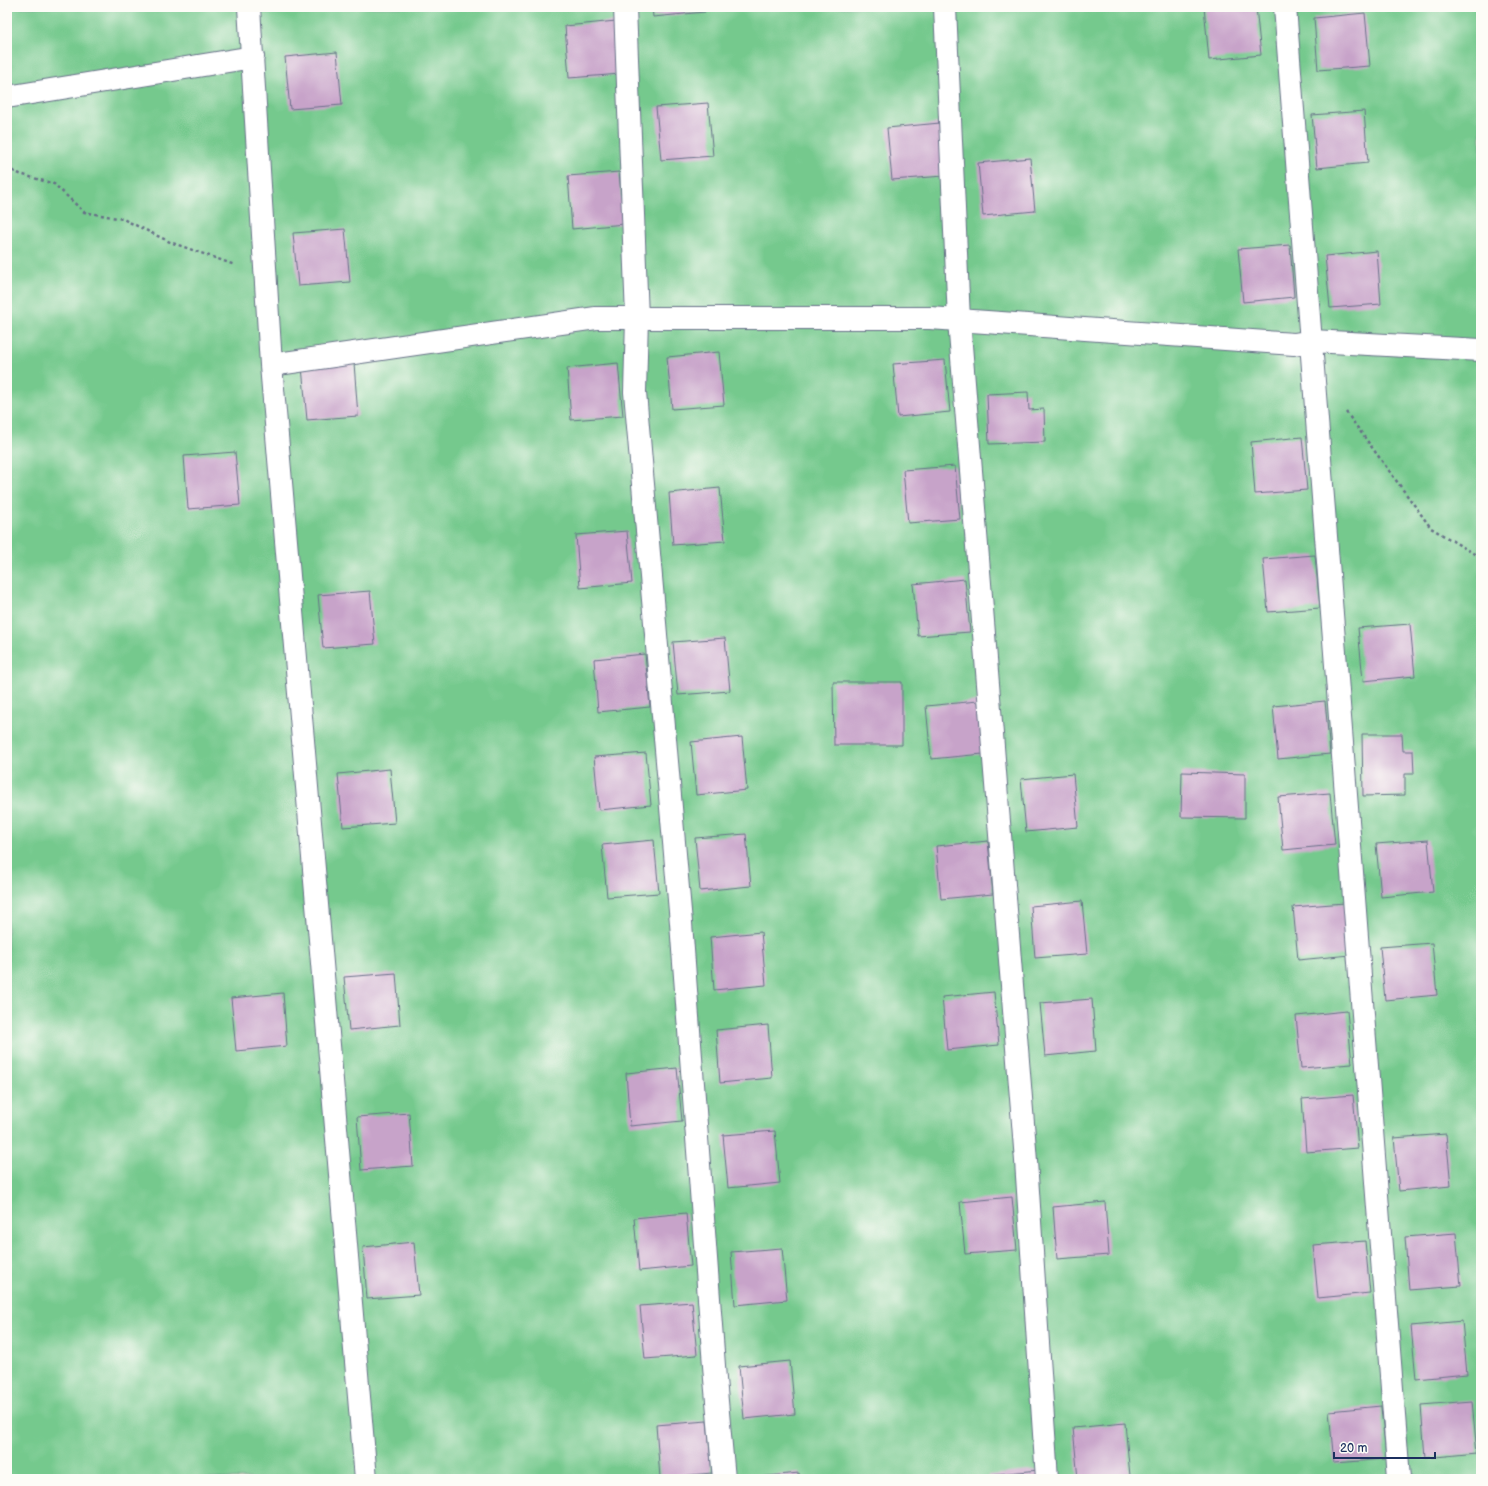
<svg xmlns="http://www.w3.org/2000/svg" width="1488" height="1486" font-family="'Balsamiq Sans',sans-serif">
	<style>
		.green { fill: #74c98d; stroke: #487c76 }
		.building { fill: #c7a3c9 }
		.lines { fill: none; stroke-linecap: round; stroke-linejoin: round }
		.minor-casing { stroke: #667087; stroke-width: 24 }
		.path { stroke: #667087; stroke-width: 2.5; stroke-dasharray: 3 3; stroke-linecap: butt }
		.minor { stroke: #fff; stroke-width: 22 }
	</style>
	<rect width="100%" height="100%" fill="#fdfcf7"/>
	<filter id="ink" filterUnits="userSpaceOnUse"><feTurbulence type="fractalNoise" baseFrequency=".025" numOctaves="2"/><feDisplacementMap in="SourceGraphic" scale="8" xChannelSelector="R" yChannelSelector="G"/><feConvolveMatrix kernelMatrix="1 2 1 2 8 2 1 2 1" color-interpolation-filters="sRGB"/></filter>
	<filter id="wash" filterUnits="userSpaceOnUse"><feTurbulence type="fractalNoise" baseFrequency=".012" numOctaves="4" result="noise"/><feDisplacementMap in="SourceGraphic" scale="16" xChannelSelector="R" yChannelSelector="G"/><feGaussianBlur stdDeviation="0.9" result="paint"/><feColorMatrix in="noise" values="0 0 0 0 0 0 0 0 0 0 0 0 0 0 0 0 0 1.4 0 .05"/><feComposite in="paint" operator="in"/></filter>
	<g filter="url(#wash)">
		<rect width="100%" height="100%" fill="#f2ead3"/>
		<path class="green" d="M7 7H1481V1479H7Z"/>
		<g id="blocks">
			<path class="building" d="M652 7H704L705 12 653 17Z
				M1204 7H1256L1261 55 1209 60Z
				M1365 13 1370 66 1318 70 1314 18Z
				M616 21 621 74 569 78 565 26Z
				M337 52 342 105 290 109 285 57Z
				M708 103 713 156 661 160 656 107Z
				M1364 111 1368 163 1317 168 1312 115Z
				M940 123 944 176 892 180 887 128Z
				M1030 158 1035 211 983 216 978 163Z
				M619 172 624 224 572 229 568 176Z
				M345 229 350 282 298 286 293 233Z
				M1290 245 1294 297 1243 302 1238 249Z
				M1377 251 1381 304 1330 308 1325 256Z
				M719 352 724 405 672 409 667 357Z
				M945 360 950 412 898 417 893 364Z
				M354 363 358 416 307 420 302 367Z
				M618 363 623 416 571 420 567 368Z
				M1028 392 1029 410 1044 409 1045 442 989 444 987 394Z
				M1302 437 1307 490 1255 494 1251 442Z
				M235 452 240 505 188 509 184 456Z
				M955 466 960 519 908 523 903 470Z
				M720 488 725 541 673 545 669 493Z
				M627 531 632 583 580 588 576 535Z
				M1315 555 1320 608 1268 612 1263 559Z
				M965 579 970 632 918 636 913 584Z
				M370 591 375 644 323 648 318 595Z
				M1410 624 1415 676 1363 681 1358 628Z
				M725 638 730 691 678 695 673 642Z
				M645 654 650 707 598 712 594 659Z
				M833 682H902V745H834Z
				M978 701 983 754 931 759 926 706Z
				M1325 701 1330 754 1278 759 1273 706Z
				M1362 734H1402L1403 751H1413L1414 774H1405V795L1363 796Z
				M742 737 747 790 696 795 691 742Z
				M646 753 651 805 599 810 594 757Z
				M390 769 395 823 343 827 338 774Z
				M1182 772 1245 774V818L1181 817Z
				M1073 774 1078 827 1026 832 1021 779Z
				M1330 793 1335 845 1283 850 1278 797Z
				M746 834 751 886 700 891 695 838Z
				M654 840 659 893 607 897 602 845Z
				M1428 840 1433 892 1381 897 1376 844Z
				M988 841 993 894 941 899 936 846Z
				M1082 901 1087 954 1035 958 1031 906Z
				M1345 903 1350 955 1298 960 1293 907Z
				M761 932 766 985 714 990 710 937Z
				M1432 943 1437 995 1385 1000 1380 947Z
				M396 973 400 1025 349 1030 344 977Z
				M994 992 999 1045 947 1050 942 997Z
				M283 993 287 1046 236 1051 231 998Z
				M1092 999 1096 1051 1045 1056 1040 1003Z
				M1347 1011 1352 1064 1301 1068 1296 1016Z
				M768 1025 772 1078 720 1083 716 1030Z
				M677 1068 682 1121 630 1126 626 1073Z
				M1353 1095 1358 1148 1306 1152 1302 1099Z
				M409 1113 413 1166 361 1170 357 1117Z
				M775 1131 780 1183 728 1188 723 1135Z
				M1446 1134 1451 1186 1399 1191 1394 1138Z
				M1012 1197 1017 1250 965 1254 960 1202Z
				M1105 1202 1109 1255 1057 1259 1053 1207Z
				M686 1213 691 1266 639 1271 634 1218Z
				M1456 1233 1461 1286 1409 1290 1405 1237Z
				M1365 1241 1370 1293 1318 1298 1313 1245Z
				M414 1242 419 1295 367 1299 363 1247Z
				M782 1248 787 1300 735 1305 731 1252Z
				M692 1302 697 1355 645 1359 640 1306Z
				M1462 1321 1467 1374 1416 1379 1411 1326Z
				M790 1361 795 1414 744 1419 739 1366Z
				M1472 1401 1477 1453 1425 1458 1421 1405Z
				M1381 1406 1386 1459 1334 1463 1329 1411Z
				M707 1421 712 1473 660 1478 656 1425Z
				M1125 1423 1130 1476 1078 1479 1073 1428Z
				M1039 1470 1040 1479H988V1475Z
				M799 1473 800 1479H748V1478Z"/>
		</g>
	</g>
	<g filter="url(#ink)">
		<use href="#blocks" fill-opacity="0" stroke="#667087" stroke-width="1"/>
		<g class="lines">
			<defs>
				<path id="minor" d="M249 7 271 365 366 1479
					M625 7 637 318 635 392 681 923 715 1379 724 1479
					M945 7 959 320 1026 1161 1047 1479
					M1285 7 1399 1479
					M7 97 253 57
					M271 365 596 318H930L1294 344 1312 341 1481 350"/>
			</defs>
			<use href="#minor" class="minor-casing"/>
			<path class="path" d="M7 168 20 174 54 184 84 212 123 219 170 242 235 265
				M1346 412 1431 528 1481 558"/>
			<use href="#minor" class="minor"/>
		</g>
	</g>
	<rect width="1488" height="1486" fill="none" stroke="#fdfcf7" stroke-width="24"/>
	<path d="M1334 1452v6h101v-6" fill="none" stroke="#1b2f5e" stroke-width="2"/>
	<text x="1340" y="1452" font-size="12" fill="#1b2f5e" stroke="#fdfcf7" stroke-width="3" paint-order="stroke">20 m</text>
</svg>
